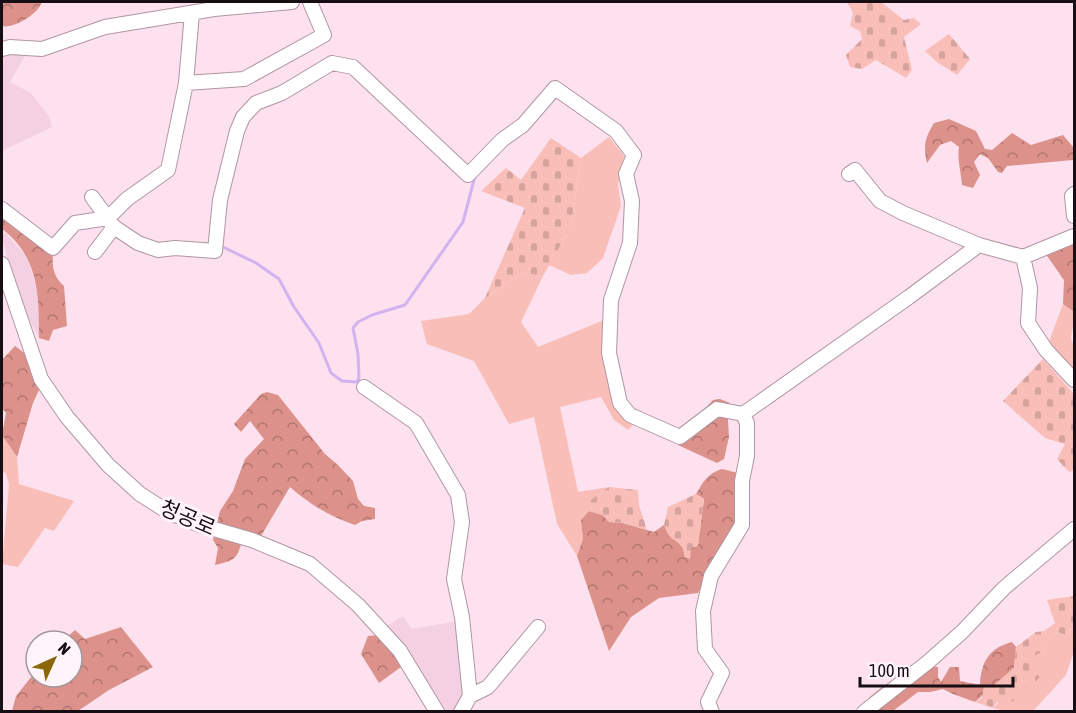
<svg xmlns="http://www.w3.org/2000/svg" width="1076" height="713" font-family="'Asap Condensed','Noto Sans KR',sans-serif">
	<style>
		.built { fill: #f4d1e2 }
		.grass { fill: #fabeb8 }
		.forest { fill: url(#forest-crowns) }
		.cemetery { fill: url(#cemetery-stones) }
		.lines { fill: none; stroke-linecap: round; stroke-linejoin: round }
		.stream { stroke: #d3b2f0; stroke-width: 3 }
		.minor-casing { stroke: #b096a2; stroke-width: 16 }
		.minor { stroke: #fff; stroke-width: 14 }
		.labels { text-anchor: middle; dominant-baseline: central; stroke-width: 6; stroke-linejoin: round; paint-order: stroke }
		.street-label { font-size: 21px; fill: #170e13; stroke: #fff4f9 }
	</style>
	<defs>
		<pattern id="forest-crowns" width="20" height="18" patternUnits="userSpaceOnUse" patternTransform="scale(1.5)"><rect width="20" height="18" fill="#dc918a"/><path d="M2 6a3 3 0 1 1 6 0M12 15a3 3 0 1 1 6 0" fill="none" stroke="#b17570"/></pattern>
		<pattern id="cemetery-stones" width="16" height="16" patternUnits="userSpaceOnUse" patternTransform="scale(1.5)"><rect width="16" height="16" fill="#fabeb8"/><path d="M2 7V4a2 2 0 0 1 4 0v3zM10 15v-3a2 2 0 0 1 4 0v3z" fill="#d6a29d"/></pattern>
	</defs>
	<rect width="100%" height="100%" fill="#fde1ee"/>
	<path class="built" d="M34 40 10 82 31 93 49 116 52 127 2 151V50Z
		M2 229 28 258 39 298V338L24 309 2 239Z
		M403 616 412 629 458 621 466 695 458 711H442L386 627Z"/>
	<path class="grass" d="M609 137 624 156 618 184 621 206 603 258 587 273 571 275 549 265 571 227 581 158Z
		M522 273 543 276 521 322 538 347 604 320 609 388 634 424 628 430 614 420 601 397 560 407 578 492 609 487 589 501V511L581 520 583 539 577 556 557 524 534 417 509 424 474 361 427 344 421 321 469 314 485 298Z
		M1063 304 1074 312V322L1071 337 1074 348V375L1047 347Z
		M2 435 17 457 19 484 74 501 54 531 45 528 18 567 2 564 9 485 6 473 2 472Z
		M1074 627V651L1066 675 1033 711H1004L993 708 1015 688 1031 657 1042 652 1048 639 1058 632 1065 635Z"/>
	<path class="forest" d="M2 2H42C38 14 14 29 2 26Z
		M949 119 976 131 985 149 992 150 1012 133 1031 145 1063 135 1074 148 1073 160 1007 166 1002 173 998 172 988 158 980 154 974 162 980 175 973 188 962 185C961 171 957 160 959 147L951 141 940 145 927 163C923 145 925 138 934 123Z
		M2 215 53 253C52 267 53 276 64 286L67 326 53 330 49 341 39 338C39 295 39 257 2 229Z
		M1074 240V312L1063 304 1064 280 1045 253Z
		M15 346 27 355 36 376 35 383 39 390 33 403 17 457 2 435 6 413 2 408V360Z
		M267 392 278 395 325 454 338 465 353 481 358 499 364 506 375 508V519L362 521 355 525C331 517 309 504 290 487L261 536 244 532C238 555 240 560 215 565L218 548 213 540 220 511 233 491 245 459 264 439 250 421 241 432 234 424 261 394Z
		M720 399 730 403 727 405 729 437 724 459 717 463 678 445 689 436 693 421 713 400Z
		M722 469 738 473 737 520 698 593 659 598 631 617 609 651 577 556 583 539 581 520 589 511 603 515 609 522 623 523 654 532 664 525C666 529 668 535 672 538 681 545 683 545 685 557L691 548 698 545 704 499 696 494C703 482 708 473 722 469Z
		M121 627 153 667 109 690 78 711H12L16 696 36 671V677H72V641H63L75 630 85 639Z
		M391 634 407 655 401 667 379 683 361 654 368 636Z
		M1012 642 1016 647 1014 668 975 702 953 694 943 689 930 692H918L893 711 870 712 868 699C883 684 916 665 938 667V677L941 682 950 667H959L960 681 980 685C981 662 989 648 1012 642Z"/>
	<path class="cemetery" d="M847 2H881L904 20 914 18 921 24 904 37 912 70 906 78 876 60 862 69 850 67 846 55 862 39 860 31 850 26 853 13Z
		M949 34 970 59 957 75 937 62 925 51Z
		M551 138 581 158 571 227 543 276 522 273 485 298 525 208 481 191 506 168 521 180Z
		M1043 359 1074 394V470L1069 472 1057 459 1065 444 1045 438 1003 401Z
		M609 487 638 490 639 505 647 530 623 523 609 522 603 515 589 511V501Z
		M696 494 704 499 698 546 691 548 690 559 685 557C683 545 681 545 672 538 668 535 666 529 664 525L668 507Z
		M1074 596V627L1065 635 1058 632 1048 639 1042 652 1032 657 1040 667 1039 678 1030 687 1015 688 1014 700 1006 706 997 702 993 708 975 702 982 698 984 685 993 686 1014 668 1016 647 1036 632 1044 631 1055 623 1047 600Z"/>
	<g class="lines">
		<path class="stream" d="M223 247 256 263 279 279 294 307 319 343 331 373 342 381 356 382 359 379 358 354 353 328 358 322 372 315 405 305 463 222 475 176"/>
		<defs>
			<path id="minor" d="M2 49 10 47 42 49 105 27 214 9 292 2
				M186 83 244 79 324 35 310 2
				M849 174 855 170 880 201 903 213 979 245 1023 257
				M1074 194 1072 196 1074 216
				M92 197 114 227 95 252
				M2 209 53 248 75 223 108 218 127 199 168 170 186 83 192 13
				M114 227 138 243 158 250 175 248 215 251 220 200 237 131 243 117 256 103 282 93 332 63 353 67 468 175 502 140 523 125 555 88 616 131 634 155 626 174 632 201 630 243 611 300 609 353 620 403 630 415 680 437 717 409 743 414 909 297 979 245
				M1074 236 1023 257 1030 288 1028 323 1046 350 1074 380
				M2 264 41 379 67 417 108 465 140 494 168 512 200 525 252 540 310 564 358 605 400 651 437 712
				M364 387 416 423 458 495 462 522 454 579 462 617 470 696 461 712
				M470 696 488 687 538 627
				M712 712 708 702 722 673 705 649 703 611 711 576 742 525V481L747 456V423L743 414
				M864 712 928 662 962 632 1004 588 1074 529"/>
		</defs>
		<use href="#minor" class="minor-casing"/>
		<use href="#minor" class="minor"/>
	</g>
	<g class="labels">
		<g class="street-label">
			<text transform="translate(188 517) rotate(23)">청공로</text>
		</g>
	</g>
	<rect width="1076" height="713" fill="none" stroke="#170e13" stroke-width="6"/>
	<g transform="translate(54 659) rotate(45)"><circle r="28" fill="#fff4f9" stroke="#a2989d" stroke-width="1.5"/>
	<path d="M0-4.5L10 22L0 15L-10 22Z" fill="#8b6707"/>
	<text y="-9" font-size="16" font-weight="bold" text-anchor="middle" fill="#170e13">N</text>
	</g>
	<path d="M860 677v9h153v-9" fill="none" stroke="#170e13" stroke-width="3"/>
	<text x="869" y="677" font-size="18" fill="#170e13" stroke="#fff4f9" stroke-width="4.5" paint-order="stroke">100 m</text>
</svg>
